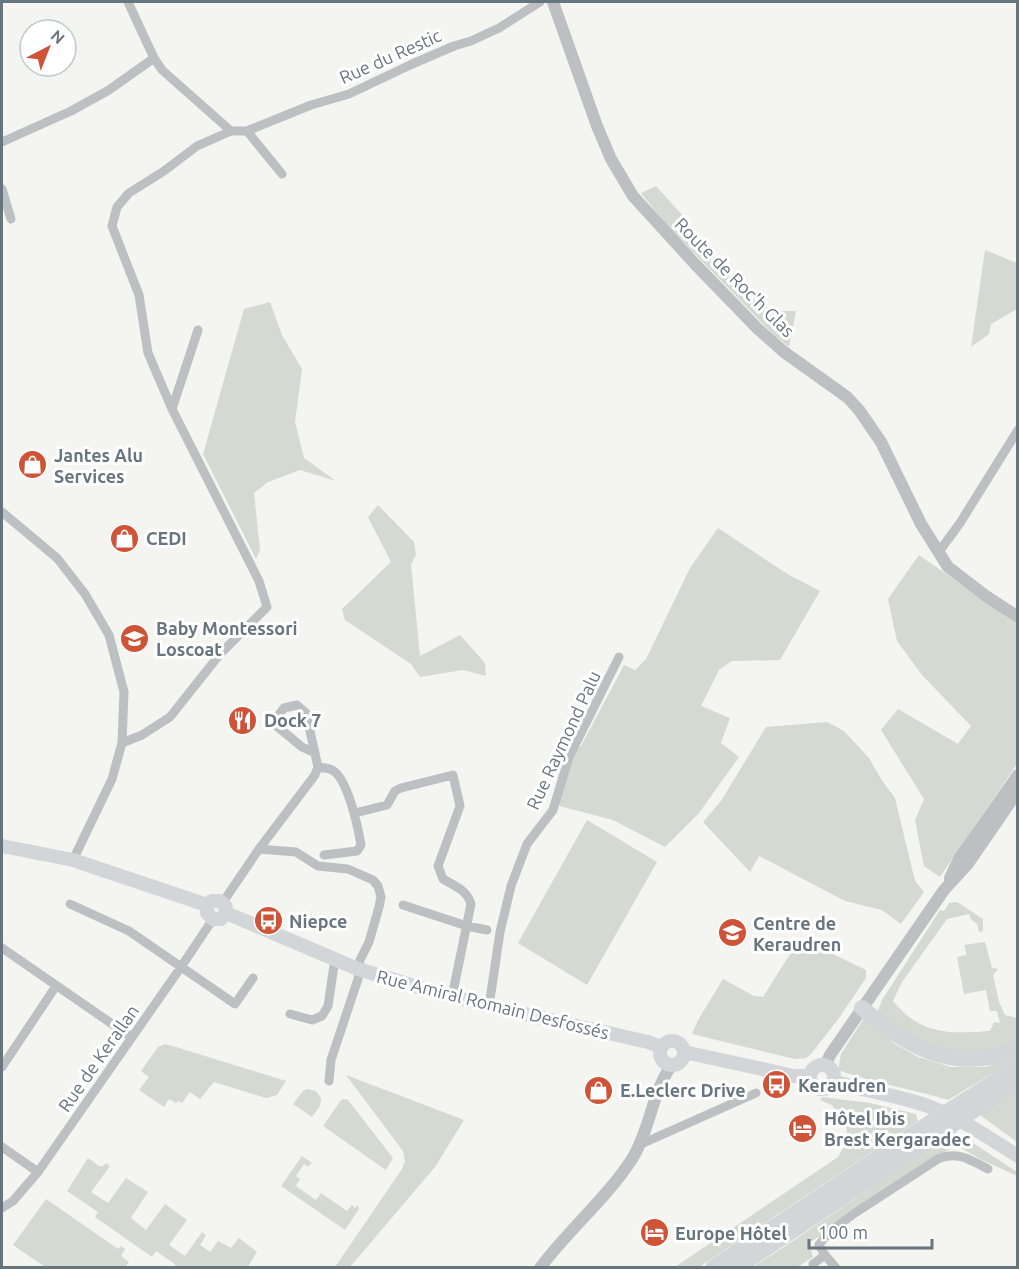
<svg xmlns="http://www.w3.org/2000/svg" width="1019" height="1269" font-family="Ubuntu,sans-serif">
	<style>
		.green { fill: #d4d9d1 }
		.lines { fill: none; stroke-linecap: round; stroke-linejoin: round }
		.minor { stroke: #bcc0c2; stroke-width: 9 }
		.tertiary { stroke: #bcc0c2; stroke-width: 12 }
		.secondary { stroke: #d2d6d9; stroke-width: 14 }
		.trunk { stroke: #d2d6d9; stroke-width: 16 }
		.labels { text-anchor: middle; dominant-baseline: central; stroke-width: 6; stroke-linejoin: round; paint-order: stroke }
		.street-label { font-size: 18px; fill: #67757e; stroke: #fff }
		.poi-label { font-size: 18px; font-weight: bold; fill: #67757e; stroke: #fff; text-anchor: start }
	</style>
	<rect width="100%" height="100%" fill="#f4f4f1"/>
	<path class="green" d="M656 186 684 217 725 269 750 297 774 311H796L789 347 771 332 665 223 641 193Z
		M985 250 1017 263V309L991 324 989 334 971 347Z
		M270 302 282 335 302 369 295 422 304 458 336 481 300 470 268 482 254 493 260 550 256 559 203 454 244 309Z
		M378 505 414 542 416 555 411 564 420 656 460 635 485 663 486 676 463 670 420 677 411 664 345 620 342 609 391 562 368 517Z
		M718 528 789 575 820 591 780 660 732 661 719 670 701 706 730 718 721 743 739 757 699 813 665 847 613 820 552 804 569 754 581 746 624 665 635 670 646 659 690 568Z
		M919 555 1017 624V764L940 877 924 866 915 820 924 799 881 730 898 709 958 744 971 726 922 675 897 641 888 599Z
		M827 722 844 731 869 758 881 779 895 798 915 881 924 892 901 924 882 910 845 901 759 856 750 872 703 822 721 801 766 727Z
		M587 820 657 862 587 985 518 943Z
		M957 902 983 919V931L979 932 977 924 971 919 969 914 947 919 902 982 893 1001C921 1035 949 1034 990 1031L994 1022 1000 1023 997 1011H990L986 990 964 994 957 957 967 955 964 945 985 942 992 968 998 969 993 975 999 1002 1005 1015 1017 1018V1044L966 1055 930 1048 877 1013 882 1000 940 910 944 911 949 903Z
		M800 938 866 970V978L839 1018 811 1054 806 1058 795 1059 692 1034 698 1020 723 979 754 996 763 997Z
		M864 1018 895 1044 918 1057 951 1067H986L1017 1053V1059L948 1100C912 1089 873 1083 838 1070L841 1054Z
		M165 1044 176 1047 286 1081 277 1095 266 1098 214 1082 200 1099 190 1092 182 1103 178 1101 176 1103 169 1099 164 1107 139 1090 149 1077 141 1071 158 1047Z
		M346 1075 464 1120 435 1167 350 1267H335L402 1169 405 1161 403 1151Z
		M308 1089 316 1091 321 1098 320 1106 312 1117 293 1104 303 1091Z
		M1017 1091V1142L980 1115Z
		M822 1097 870 1103 916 1114 918 1121 699 1267H675L838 1157 845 1145 847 1129 832 1105 820 1100Z
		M345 1099 348 1100 393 1158 386 1170 323 1126 341 1100Z
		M955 1131 1017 1172V1176L980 1159 956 1145 809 1243 813 1257 797 1267 751 1268 784 1247Z
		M302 1156 312 1163 308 1167 304 1164 296 1176 300 1179 296 1186 316 1200 321 1193 347 1211 352 1205 355 1208 358 1205 359 1209 345 1230 281 1186Z
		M88 1158 99 1166H103L106 1163 110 1166 91 1192 108 1203 126 1178 148 1192 131 1218 146 1230 165 1204 187 1220 169 1245 185 1256 202 1232 206 1235 200 1245 210 1252 218 1241 231 1248 239 1238 257 1252 247 1268 175 1267 176 1265 156 1251 152 1257 95 1217 98 1212 67 1191Z
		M46 1199 118 1249 121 1246 125 1249 121 1256 129 1262 125 1267H45L13 1245Z"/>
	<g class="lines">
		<path class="minor" d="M128 2 154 58 162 70 231 131H247L311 105 349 94 410 65 454 46 471 41 499 28 540 2
			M247 131 282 174
			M2 142 71 111 109 90 154 58
			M2 189 11 219
			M172 409 198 330
			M2 512 57 558 85 594 109 635 124 692 122 743 112 779 73 860
			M938 553 960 523 1018 430
			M122 743 142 735 170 717 220 654 267 607 259 581 172 409 148 353 139 295 112 226 117 207 129 193 164 171 197 146 231 131
			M318 767C323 768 329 768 332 770 348 778 358 828 361 845L357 851 324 855
			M355 813 387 805 395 791 401 788 453 775 460 806 438 866 443 879C455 886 467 890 471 904L452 997
			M259 849 296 852 318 866 348 869 373 880 378 886 381 897 379 907 369 942 360 960 358 979 331 1060 329 1081
			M223 902 259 849 315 775 318 767 306 713 297 705 284 708 273 723 302 747 315 753
			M70 904 129 931 235 1004 253 978
			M403 905 467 926 487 930
			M2 948 131 1037
			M489 1006 500 932 511 886 527 844 553 810 569 757 619 657
			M290 1014 312 1020 322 1016 328 1006 335 959
			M2 1067 56 986
			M639 1145 756 1093
			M2 1147 38 1172
			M2 1208 13 1201 38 1172 181 967 213 919
			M825 1255 819 1245 828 1233 855 1213 938 1159C957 1150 972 1161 988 1169
			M813 1264 825 1255 836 1268"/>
		<path class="tertiary" d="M553 2 597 126 611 159 633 196 695 264 758 329 784 352 847 397 859 410 881 442 921 524 948 567 986 596 1018 617
			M950 878 959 859 1018 775
			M825 1066 830 1055 944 890 967 865 1018 791
			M540 1268C568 1230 607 1198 632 1159 650 1130 652 1093 671 1066"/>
		<path class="secondary" d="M2 846 73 860 207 905
			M207 905V913L213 919H221L226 913
			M207 905 212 901H220L226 907V913
			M226 913 358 969 421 988 489 1006 648 1042 661 1047
			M660 1053a12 12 0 1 1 24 0a12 12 0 1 1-24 0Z
			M684 1052 794 1076H810
			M810 1077a12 12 0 1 1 24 0a12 12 0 1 1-24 0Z
			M833 1081C864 1091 897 1095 928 1106 961 1118 989 1138 1018 1156"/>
		<path class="trunk" d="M862 1008C908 1048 957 1075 1018 1048
			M713 1268 933 1121 1018 1067
			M736 1268 1018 1081"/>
	</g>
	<defs>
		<symbol id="shop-disc" viewBox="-11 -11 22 22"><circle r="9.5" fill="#ce5337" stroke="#fff"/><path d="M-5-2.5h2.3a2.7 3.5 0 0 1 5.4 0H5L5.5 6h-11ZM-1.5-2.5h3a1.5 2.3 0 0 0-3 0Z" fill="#fff"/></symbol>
		<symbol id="school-disc" viewBox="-11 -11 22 22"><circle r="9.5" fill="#ce5337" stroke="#fff"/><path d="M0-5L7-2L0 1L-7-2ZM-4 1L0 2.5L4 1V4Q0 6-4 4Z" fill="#fff"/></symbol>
		<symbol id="restaurant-disc" viewBox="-11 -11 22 22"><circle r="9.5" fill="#ce5337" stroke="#fff"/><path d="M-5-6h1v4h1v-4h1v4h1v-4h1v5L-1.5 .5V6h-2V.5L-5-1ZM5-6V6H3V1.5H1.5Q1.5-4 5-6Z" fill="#fff"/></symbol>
		<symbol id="bus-disc" viewBox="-11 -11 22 22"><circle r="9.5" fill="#ce5337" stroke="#fff"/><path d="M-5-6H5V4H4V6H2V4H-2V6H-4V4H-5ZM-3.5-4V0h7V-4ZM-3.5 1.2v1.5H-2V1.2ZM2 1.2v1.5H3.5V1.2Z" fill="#fff"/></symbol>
		<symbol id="university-disc" viewBox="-11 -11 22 22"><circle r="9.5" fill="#ce5337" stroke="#fff"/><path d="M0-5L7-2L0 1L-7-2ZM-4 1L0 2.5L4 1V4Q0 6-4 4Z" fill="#fff"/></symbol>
		<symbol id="hotel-disc" viewBox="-11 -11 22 22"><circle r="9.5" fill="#ce5337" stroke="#fff"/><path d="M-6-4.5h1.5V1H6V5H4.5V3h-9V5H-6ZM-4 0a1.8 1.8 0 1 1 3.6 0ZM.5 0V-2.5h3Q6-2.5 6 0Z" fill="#fff"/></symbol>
	</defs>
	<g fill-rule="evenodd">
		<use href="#shop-disc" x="16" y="448" width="33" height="33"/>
		<use href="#shop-disc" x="108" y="522" width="33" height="33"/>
		<use href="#school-disc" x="118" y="622" width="33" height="33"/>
		<use href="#restaurant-disc" x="226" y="704" width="33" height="33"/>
		<use href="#bus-disc" x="252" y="904" width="33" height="33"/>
		<use href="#university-disc" x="716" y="916" width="33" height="33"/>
		<use href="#bus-disc" x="760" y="1068" width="33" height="33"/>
		<use href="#shop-disc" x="582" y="1074" width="33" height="33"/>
		<use href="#hotel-disc" x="786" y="1112" width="33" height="33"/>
		<use href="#hotel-disc" x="638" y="1216" width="33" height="33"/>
	</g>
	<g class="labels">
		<g class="street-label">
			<text transform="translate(390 56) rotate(-24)">Rue du Restic</text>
			<text transform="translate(735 277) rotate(45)">Route de Roc'h Glas</text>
			<text transform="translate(563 740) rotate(-65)">Rue Raymond Palu</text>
			<text transform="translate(493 1004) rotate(14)">Rue Amiral Romain Desfossés</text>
			<text transform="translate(98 1058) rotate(-55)">Rue de Kerallan</text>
		</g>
		<g class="poi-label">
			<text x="54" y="455">Jantes Alu<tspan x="54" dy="21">Services</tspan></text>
			<text x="146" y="538">CEDI</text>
			<text x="156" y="628">Baby Montessori<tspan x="156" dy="21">Loscoat</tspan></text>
			<text x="264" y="720">Dock 7</text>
			<text x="289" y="921">Niepce</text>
			<text x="753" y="923">Centre de<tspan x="753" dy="21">Keraudren</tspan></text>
			<text x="798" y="1085">Keraudren</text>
			<text x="620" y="1090">E.Leclerc Drive</text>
			<text x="824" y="1118">Hôtel Ibis<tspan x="824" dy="21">Brest Kergaradec</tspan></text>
			<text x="675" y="1233">Europe Hôtel</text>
		</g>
	</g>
	<rect width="1019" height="1269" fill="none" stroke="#67757e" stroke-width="6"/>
	<g transform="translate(48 48) rotate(42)"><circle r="28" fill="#ffffff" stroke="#c2c8cb" stroke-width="1.5"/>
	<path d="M0-4.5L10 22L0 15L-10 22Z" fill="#ce5337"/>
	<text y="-9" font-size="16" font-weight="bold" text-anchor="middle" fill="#67757e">N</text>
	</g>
	<path d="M809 1239v9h123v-9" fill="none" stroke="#67757e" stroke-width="3"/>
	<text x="818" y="1239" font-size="18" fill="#67757e" stroke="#ffffff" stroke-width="4.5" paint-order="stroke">100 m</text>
</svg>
